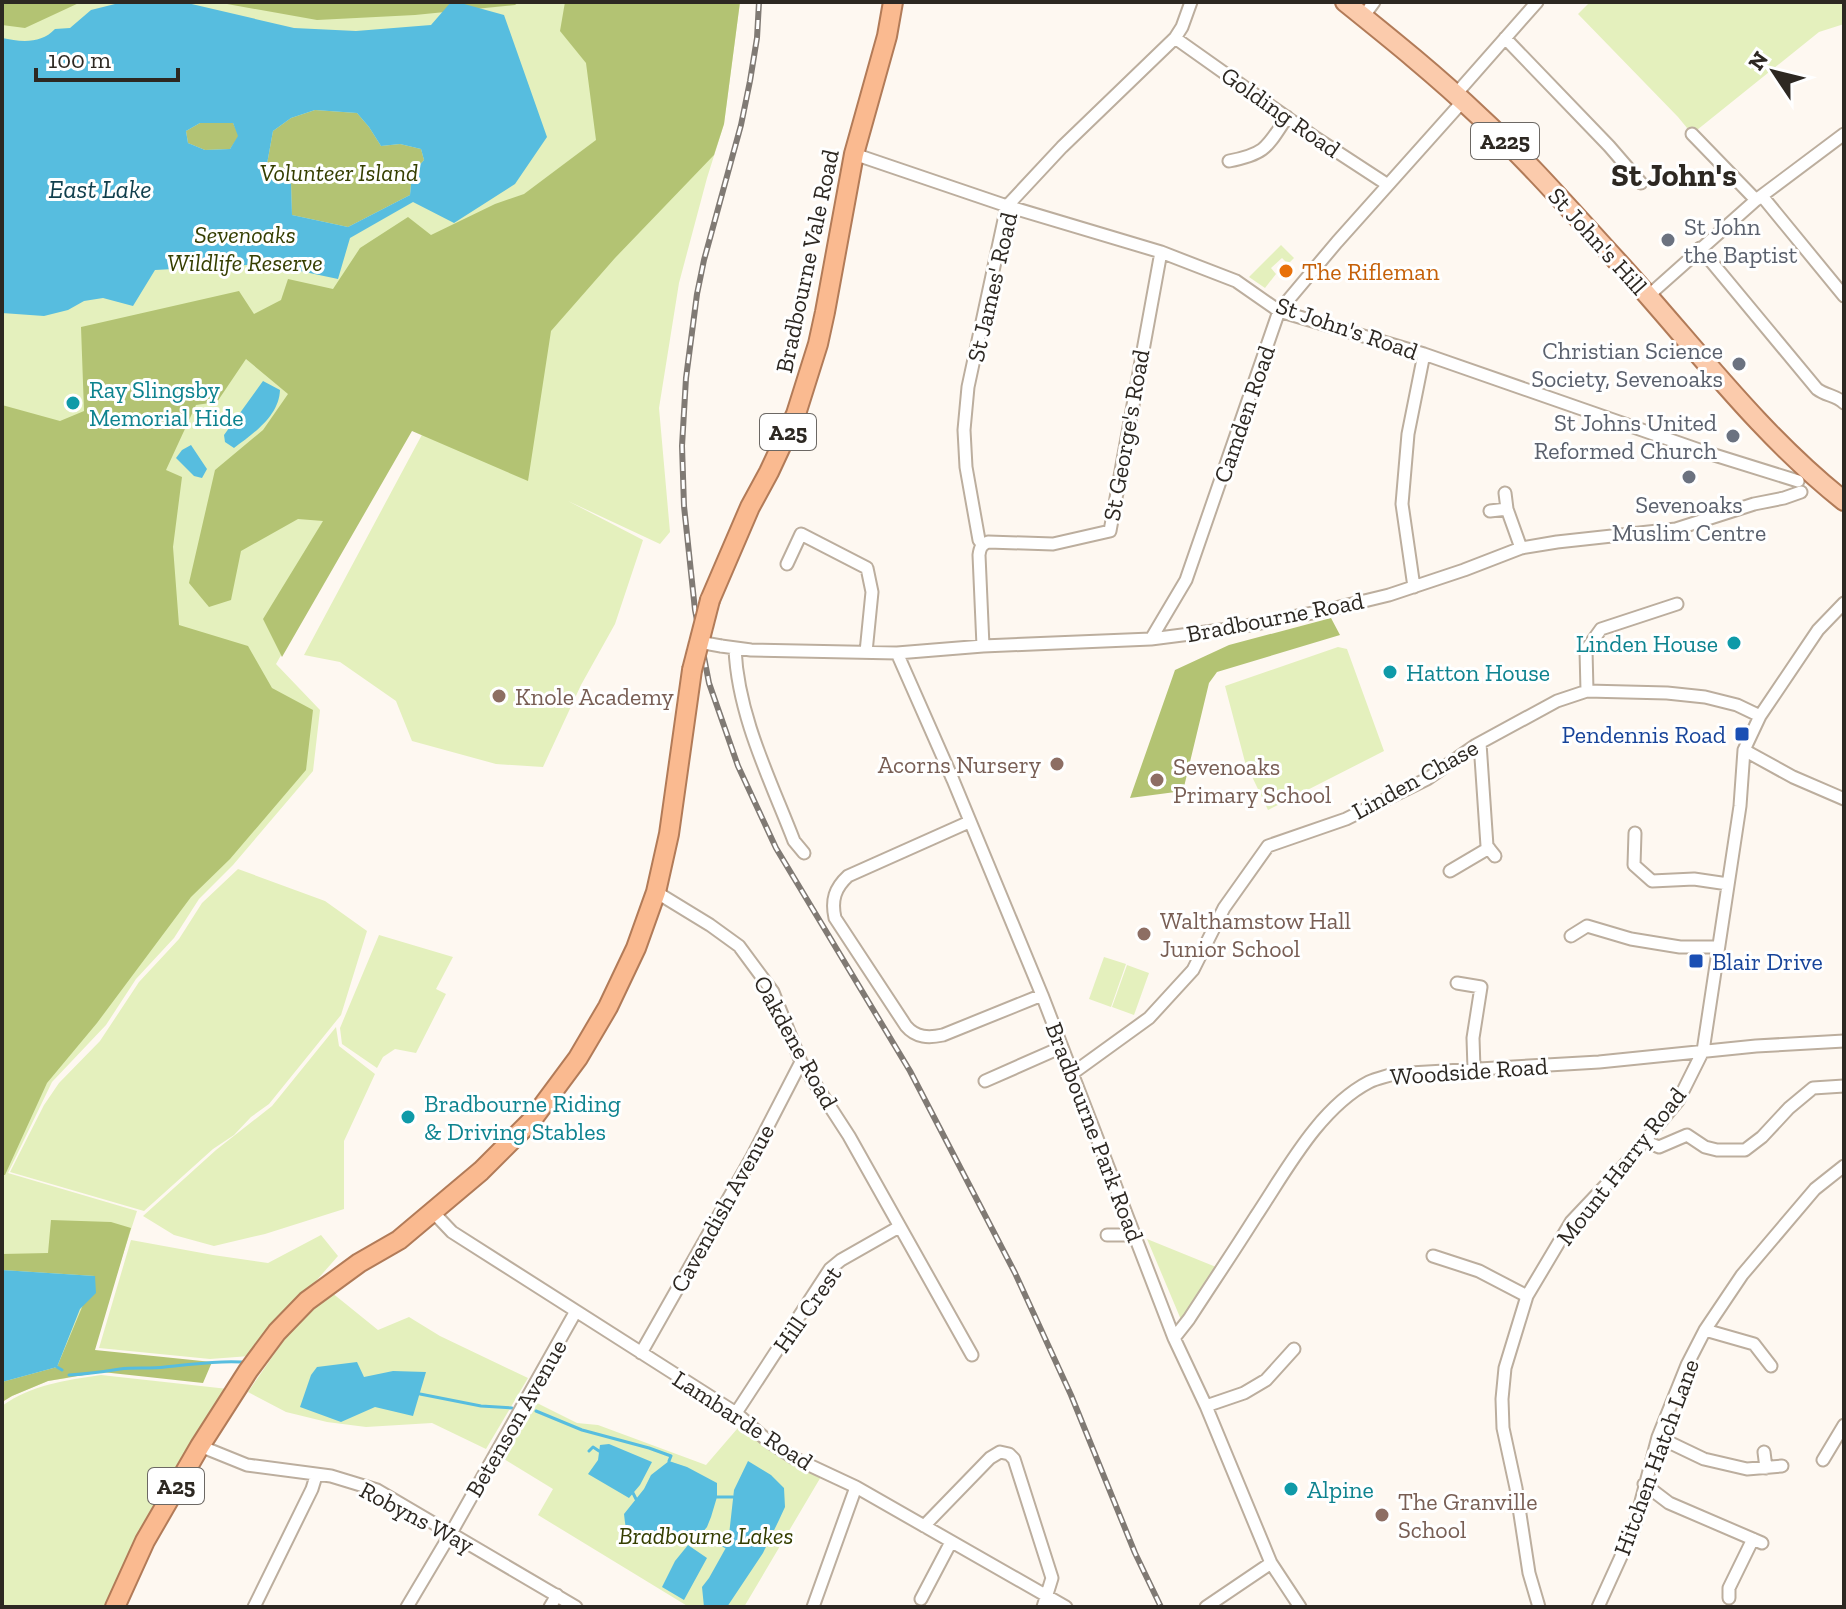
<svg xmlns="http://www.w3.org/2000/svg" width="1846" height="1609" font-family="'Zilla Slab',serif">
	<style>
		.green { fill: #e4f0bd }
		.forest { fill: #b3c373 }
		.water { fill: #57bddf; fill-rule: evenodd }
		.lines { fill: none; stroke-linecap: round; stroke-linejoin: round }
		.stream { stroke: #57bddf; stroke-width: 3 }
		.minor-casing { stroke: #bcae9e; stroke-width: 15 }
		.primary-casing { stroke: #b27b58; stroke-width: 22 }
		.trunk-casing { stroke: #b27b58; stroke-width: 22 }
		.minor { stroke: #fff; stroke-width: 11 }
		.primary { stroke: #fbcbac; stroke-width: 18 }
		.trunk { stroke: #faba90; stroke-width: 18 }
		.rail-casing { stroke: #807a74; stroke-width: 6 }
		.rail { stroke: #fff; stroke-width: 3; stroke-dasharray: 9; stroke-linecap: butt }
		.minor-bridge-casing { stroke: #bcae9e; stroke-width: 15; stroke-linecap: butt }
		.trunk-bridge-casing { stroke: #b27b58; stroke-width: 22; stroke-linecap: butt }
		.minor-bridge { stroke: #fff; stroke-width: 11 }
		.trunk-bridge { stroke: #faba90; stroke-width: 18 }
		.worship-dot { fill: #6b7280; stroke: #fff; stroke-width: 3 }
		.food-dot { fill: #e8710a; stroke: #fff; stroke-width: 3 }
		.culture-dot { fill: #0f9aa8; stroke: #fff; stroke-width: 3 }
		.education-dot { fill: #8d6e63; stroke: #fff; stroke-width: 3 }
		.transit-dot { fill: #1a4fb4; stroke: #fff; stroke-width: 3 }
		.labels { text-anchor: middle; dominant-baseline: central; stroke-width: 6; stroke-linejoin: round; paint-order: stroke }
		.shield { fill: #fff; stroke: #6c6864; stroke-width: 2 }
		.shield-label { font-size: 22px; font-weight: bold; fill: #2d2822 }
		.street-label { font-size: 24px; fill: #2d2822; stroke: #fff }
		.park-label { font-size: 24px; font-style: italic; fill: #353e00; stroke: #fff }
		.worship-label { font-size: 24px; fill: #5b616d; stroke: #fff; text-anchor: end }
		.food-label { font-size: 24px; fill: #c56008; stroke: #fff; text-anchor: start }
		.culture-label { font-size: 24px; fill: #0d838f; stroke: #fff; text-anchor: start }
		.education-label { font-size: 24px; fill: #785e54; stroke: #fff; text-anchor: start }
		.transit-label { font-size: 24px; fill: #164399; stroke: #fff; text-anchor: end }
		.water-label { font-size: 26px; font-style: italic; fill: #113f4d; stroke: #fff }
		.district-label { font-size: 32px; font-weight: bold; fill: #2d2822; stroke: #fff }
	</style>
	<rect width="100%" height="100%" fill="#fef8f1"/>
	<path class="green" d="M2 2H740L724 124 707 178 679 283 659 408 670 532 660 544 568 501 643 540 615 624 581 685 543 767 496 764 412 741 396 701 340 662 304 655 425 429 418 418 276 664 320 710 313 771 233 865 199 899 174 938 136 979 106 1025 52 1082 8 1173 137 1211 90 1357 67 1378 48 1381 12 1396 2 1402Z
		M1590 2H1844V24L1819 32 1692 134 1678 117 1578 14Z
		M1281 245 1294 258 1288 264 1282 258 1271 268 1276 274 1265 288 1249 277Z
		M1338 647 1347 649 1384 751 1268 810 1245 762 1225 686Z
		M238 869 325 901 367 931 341 1015 269 1104 251 1117 234 1135 213 1149 144 1211 10 1172 44 1105 59 1083 100 1041 139 982 179 939 202 903Z
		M379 935 453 957 436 989 446 994 416 1053 395 1049 383 1057 377 1068 342 1044 340 1028Z
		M1104 957 1126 964 1111 1007 1089 999Z
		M1127 965 1149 973 1134 1015 1112 1007Z
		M336 1027 339 1046 375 1074 344 1141V1209L265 1234 214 1246 174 1235 143 1216 216 1150 272 1106Z
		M321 1235 338 1256 250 1356 210 1359 99 1348 131 1240 213 1255 268 1263Z
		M1147 1239 1216 1267 1182 1322Z
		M331 1292 378 1330 409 1317 440 1336 528 1378 486 1449 432 1423 366 1427 327 1422 286 1412 248 1392 309 1304Z
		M101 1375 228 1389 107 1607H2V1406C31 1385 66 1380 101 1375Z
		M535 1402 577 1423 598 1425 706 1465 743 1422 822 1475 744 1607H689L538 1515 553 1489 504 1459Z"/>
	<path class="forest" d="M2 2H81L25 28 2 25Z
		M216 2H519L515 5 415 15 317 20Z
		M565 2H740L724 124 714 155 615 258 551 331 528 481 412 431 282 657 263 619 323 521 298 519 241 551 231 600 209 607 189 583 215 470 263 430 288 394 246 359 217 402 196 405 166 470 182 477 173 547 179 625 248 646 272 688 313 710 306 770 230 859 191 897 97 1023 47 1083 5 1175H2V405L60 421 84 411 81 327 239 291 254 314 281 300 288 279 333 289 360 248 408 217 431 235 495 204 524 194 596 140 586 63 560 31Z
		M315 110 357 113 369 127 381 146 400 144 421 149 424 160 412 174 410 195 348 227 292 215 291 182 267 164 273 131 291 118Z
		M200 123H233L239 136 230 149 205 150 188 143 186 131Z
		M1331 618 1340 635 1217 672 1209 683 1183 791 1130 798 1175 670 1229 645Z
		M51 1220 111 1222 131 1228 95 1350 212 1362 203 1383 102 1372 48 1381 12 1396 2 1402V1382L57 1367 95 1276 2 1270V1254L48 1253Z"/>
	<path class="water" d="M123 2H183L294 28 356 31 431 25 451 2H457L504 15 547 137 515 184 454 223 413 202 350 238 338 279 267 264 155 270 133 306 103 298 84 301 68 310 44 316 2 313V38C21 42 41 44 55 29L70 28 91 10ZM315 110 357 113 369 127 381 146 400 144 421 149 424 160 412 174 410 195 348 227 292 215 291 182 267 164 273 131 291 118ZM200 123H233L238 136 230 149 205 150 188 143 186 131Z
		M263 381 280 390C279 416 254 433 234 448L225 442 224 435Z
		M191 445 207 469 202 478 194 476 176 458 182 450Z
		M2 1270 95 1276 96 1293 80 1309 57 1367 2 1382Z
		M357 1362 364 1377 393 1371 426 1372 413 1416 375 1407 341 1422 300 1407 311 1375 317 1367Z
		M609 1444 652 1462 640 1485 629 1498 588 1474 598 1460 600 1445Z
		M669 1461 687 1467 717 1483V1497L711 1517 707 1527 702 1533 680 1535 670 1542 641 1545C626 1535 626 1531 624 1514L644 1489 651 1475Z
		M748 1461 771 1475 784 1488 785 1507 779 1520 763 1553 727 1607H704L702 1587 709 1578 728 1544 734 1490Z
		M688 1545 707 1558 684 1600 662 1587 675 1561Z"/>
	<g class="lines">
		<path class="stream" d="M57 1367 62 1370
			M69 1375C86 1374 102 1372 120 1369 134 1367 150 1369 165 1367 191 1365 215 1360 242 1362
			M420 1394 481 1406 512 1408
			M536 1411 582 1430 649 1448 671 1456 669 1461
			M589 1451 593 1447 599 1451
			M633 1493 636 1499
			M717 1497H733
			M702 1533 726 1547"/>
		<defs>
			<path id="minor" d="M1363 17 1374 2
				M1175 38 1316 138 1388 185
				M1505 38 1609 146 1641 183
				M1456 94 1537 2
				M1692 134 1756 200
				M854 154 1007 206 1161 252 1236 281 1279 311 1424 354 1708 453 1798 481
				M1229 161C1266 154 1267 147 1287 117
				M1762 196 1844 296
				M1700 248 1817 389C1826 396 1836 395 1844 403
				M1648 296 1756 200 1844 134
				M1505 493 1507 509 1521 548
				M1490 511 1507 509
				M982 544 979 540 966 467 964 430 968 387 1007 206 1062 147 1175 38 1182 27 1191 2
				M787 564 801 534 867 568 872 592 866 652
				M1414 587 1402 504 1408 434 1424 354
				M1151 639 1186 580 1279 311 1337 242 1463 101
				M721 646 751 650 897 653 983 646 1151 639 1229 629 1323 611 1389 595 1464 570 1521 548 1557 542 1676 529 1754 504 1784 498 1801 492
				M983 646 979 555C980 548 981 545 988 542L1053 544 1110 531 1161 252
				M735 649C738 716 770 779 794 841L804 853
				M897 653 953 780 1042 995 1174 1338 1206 1406 1271 1563 1300 1607
				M1587 691 1586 650 1601 629 1677 604
				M1480 743 1487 846 1495 856
				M1744 750 1793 777 1844 799
				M969 822 848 876C835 888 831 900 835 918L906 1026C916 1038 929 1038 943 1035L1042 995
				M1635 833 1634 865 1652 881 1694 879 1728 884
				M1450 871 1489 848
				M656 892 710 925 739 946 773 992 801 1062 849 1136 972 1355
				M1571 936 1587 926 1631 939 1680 947H1718
				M1457 983 1481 987 1473 1038 1474 1069
				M1073 1073 1149 1018 1193 970 1224 908 1268 846 1346 819 1427 779 1476 745 1557 701 1587 691 1667 693 1705 697 1737 705 1760 716
				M985 1081 1062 1047
				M1644 1141 1659 1147 1687 1135 1705 1147 1717 1150H1745L1762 1137 1789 1108 1813 1088 1844 1086
				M433 1212 452 1232 736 1413 768 1441 794 1458 856 1487 1066 1607
				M1107 1235H1134
				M1433 1256 1479 1271 1527 1296
				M1705 1330 1754 1344 1771 1366
				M1174 1338 1189 1319C1211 1285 1234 1251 1256 1216 1286 1171 1319 1108 1369 1082 1377 1078 1385 1077 1393 1074L1599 1062 1756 1046 1844 1041
				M641 1353 752 1157 801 1062
				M1206 1406 1244 1393 1266 1380 1294 1349
				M736 1413 830 1269 841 1260 899 1227
				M1658 1437 1704 1459 1747 1469 1782 1466
				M200 1446 247 1465 331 1476 377 1490 576 1607
				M1764 1452 1766 1468
				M1823 1460 1844 1425
				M1644 1484 1669 1503 1762 1543
				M924 1526 990 1458 1000 1452 1009 1454 1014 1459 1052 1578 1043 1607
				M1729 1598V1588L1753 1539
				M921 1599 951 1542
				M254 1607 312 1489 316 1476
				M407 1607 451 1533 576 1311
				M550 1607 557 1595
				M813 1607 856 1487
				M1206 1607 1271 1563
				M1539 1607 1529 1573 1516 1488 1503 1428 1502 1399 1505 1368 1527 1296 1571 1222 1622 1168 1678 1101 1703 1051 1740 806 1744 750 1760 716 1818 630 1844 603
				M1598 1607 1634 1528 1658 1437 1687 1365 1705 1330 1742 1275 1815 1189 1844 1166"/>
			<path id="primary" d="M1345 2C1391 39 1437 76 1480 117 1529 162 1573 213 1618 262 1692 343 1758 433 1844 501"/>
			<path id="trunk" d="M710 600 750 507 769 472 796 414 818 344 825 312 854 154 887 36 893 2
				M115 1607 145 1541 200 1446 248 1371 277 1332 307 1301 359 1263 399 1240 481 1171 532 1120 578 1058 608 1007 636 948 656 892 669 834 692 670"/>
		</defs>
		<use href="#minor" class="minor-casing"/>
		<use href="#primary" class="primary-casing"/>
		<use href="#trunk" class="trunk-casing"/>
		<use href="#minor" class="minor"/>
		<use href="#primary" class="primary"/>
		<use href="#trunk" class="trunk"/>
		<defs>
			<path id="rail" d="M759 2 757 38 750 81 741 125 704 260 697 294 686 378 682 446 684 506 695 610 709 683 738 766 776 848 910 1071 1015 1273 1071 1395 1135 1553 1161 1607"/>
		</defs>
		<use href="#rail" class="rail-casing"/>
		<use href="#rail" class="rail"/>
		<defs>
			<path id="minor-bridge" d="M699 642 721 646"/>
			<path id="trunk-bridge" d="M692 670 710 600"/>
		</defs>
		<use href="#minor-bridge" class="minor-bridge-casing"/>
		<use href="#trunk-bridge" class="trunk-bridge-casing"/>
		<use href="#minor-bridge" class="minor-bridge"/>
		<use href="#trunk-bridge" class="trunk-bridge"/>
	</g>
	<g class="worship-dot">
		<circle cx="1668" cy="240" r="8"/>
		<circle cx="1739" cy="364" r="8"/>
		<circle cx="1733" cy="436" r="8"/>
		<circle cx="1689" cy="477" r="8"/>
	</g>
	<circle class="food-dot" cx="1286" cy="271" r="8"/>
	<g class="culture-dot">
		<circle cx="73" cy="403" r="8"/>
		<circle cx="1734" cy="643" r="8"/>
		<circle cx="1390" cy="672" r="8"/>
		<circle cx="408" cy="1117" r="8"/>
		<circle cx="1291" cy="1489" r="8"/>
	</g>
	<g class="education-dot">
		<circle cx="499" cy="696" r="8"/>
		<circle cx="1057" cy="764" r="8"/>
		<circle cx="1157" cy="780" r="8"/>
		<circle cx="1144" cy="934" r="8"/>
		<circle cx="1382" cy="1515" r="8"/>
	</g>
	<g class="transit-dot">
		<rect x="1734" y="726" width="16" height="16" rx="4"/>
		<rect x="1688" y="953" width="16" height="16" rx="4"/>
	</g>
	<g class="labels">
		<g class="shield">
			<rect x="1471" y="123" width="68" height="36" rx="6"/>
			<rect x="760" y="414" width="56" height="36" rx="6"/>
			<rect x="148" y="1468" width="56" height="36" rx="6"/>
		</g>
		<g class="shield-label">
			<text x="1505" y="141">A225</text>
			<text x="788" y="432">A25</text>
			<text x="176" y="1486">A25</text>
		</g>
		<g class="street-label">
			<text transform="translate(1281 112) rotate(35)">Golding Road</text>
			<text transform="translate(1598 241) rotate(48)">St John's Hill</text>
			<text transform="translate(807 261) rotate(-78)">Bradbourne Vale Road</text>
			<text transform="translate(992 287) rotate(-77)">St James' Road</text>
			<text transform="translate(1347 328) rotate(19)">St John's Road</text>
			<text transform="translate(1244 414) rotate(-71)">Camden Road</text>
			<text transform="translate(1126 435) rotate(-80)">St George's Road</text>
			<text transform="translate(1275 617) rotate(-11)">Bradbourne Road</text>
			<text transform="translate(1415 779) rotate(-29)">Linden Chase</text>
			<text transform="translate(796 1042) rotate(61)">Oakdene Road</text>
			<text transform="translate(1469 1071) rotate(-4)">Woodside Road</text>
			<text transform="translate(1095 1132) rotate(69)">Bradbourne Park Road</text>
			<text transform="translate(1621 1166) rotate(-52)">Mount Harry Road</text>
			<text transform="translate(722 1208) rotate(-61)">Cavendish Avenue</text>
			<text transform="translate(807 1309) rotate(-55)">Hill Crest</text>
			<text transform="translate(516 1418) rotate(-60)">Betenson Avenue</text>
			<text transform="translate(743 1420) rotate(33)">Lambarde Road</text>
			<text transform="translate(1656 1457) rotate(-70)">Hitchen Hatch Lane</text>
			<text transform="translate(417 1517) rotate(28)">Robyns Way</text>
		</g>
		<g class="park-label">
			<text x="339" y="172">Volunteer Island</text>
			<text x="245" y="234">Sevenoaks<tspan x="245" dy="28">Wildlife Reserve</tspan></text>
			<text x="706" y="1535">Bradbourne Lakes</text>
		</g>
		<g class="worship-label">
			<text x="1684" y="226" text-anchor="start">St John<tspan x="1684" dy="28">the Baptist</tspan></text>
			<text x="1723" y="350">Christian Science<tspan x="1723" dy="28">Society, Sevenoaks</tspan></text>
			<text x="1717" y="422">St Johns United<tspan x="1717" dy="28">Reformed Church</tspan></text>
			<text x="1689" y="504" text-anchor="middle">Sevenoaks<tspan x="1689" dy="28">Muslim Centre</tspan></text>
		</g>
		<g class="food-label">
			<text x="1302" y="271">The Rifleman</text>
		</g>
		<g class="culture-label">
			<text x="89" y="389">Ray Slingsby<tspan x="89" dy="28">Memorial Hide</tspan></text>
			<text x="1718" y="643" text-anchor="end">Linden House</text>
			<text x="1406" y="672">Hatton House</text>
			<text x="424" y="1103">Bradbourne Riding<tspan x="424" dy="28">&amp; Driving Stables</tspan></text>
			<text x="1307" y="1489">Alpine</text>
		</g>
		<g class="education-label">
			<text x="515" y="696">Knole Academy</text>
			<text x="1041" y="764" text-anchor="end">Acorns Nursery</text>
			<text x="1173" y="766">Sevenoaks<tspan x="1173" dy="28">Primary School</tspan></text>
			<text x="1160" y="920">Walthamstow Hall<tspan x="1160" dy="28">Junior School</tspan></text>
			<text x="1398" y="1501">The Granville<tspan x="1398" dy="28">School</tspan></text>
		</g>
		<g class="transit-label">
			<text x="1726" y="734">Pendennis Road</text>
			<text x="1712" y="961" text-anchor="start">Blair Drive</text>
		</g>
		<g class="water-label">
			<text x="100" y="189">East Lake</text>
		</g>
		<g class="district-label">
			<text x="1674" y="175">St John's</text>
		</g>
	</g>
	<rect width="1846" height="1609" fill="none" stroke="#2d2822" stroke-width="8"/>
	<g transform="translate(1774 72) rotate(305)" stroke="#ffffff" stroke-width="6" paint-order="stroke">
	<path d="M0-6L14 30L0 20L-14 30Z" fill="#2d2822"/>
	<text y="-12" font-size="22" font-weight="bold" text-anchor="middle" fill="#2d2822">N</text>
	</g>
	<path d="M36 68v12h142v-12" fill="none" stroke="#2d2822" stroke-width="4"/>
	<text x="48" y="68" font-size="24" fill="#2d2822" stroke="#ffffff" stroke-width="6" paint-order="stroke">100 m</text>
</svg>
